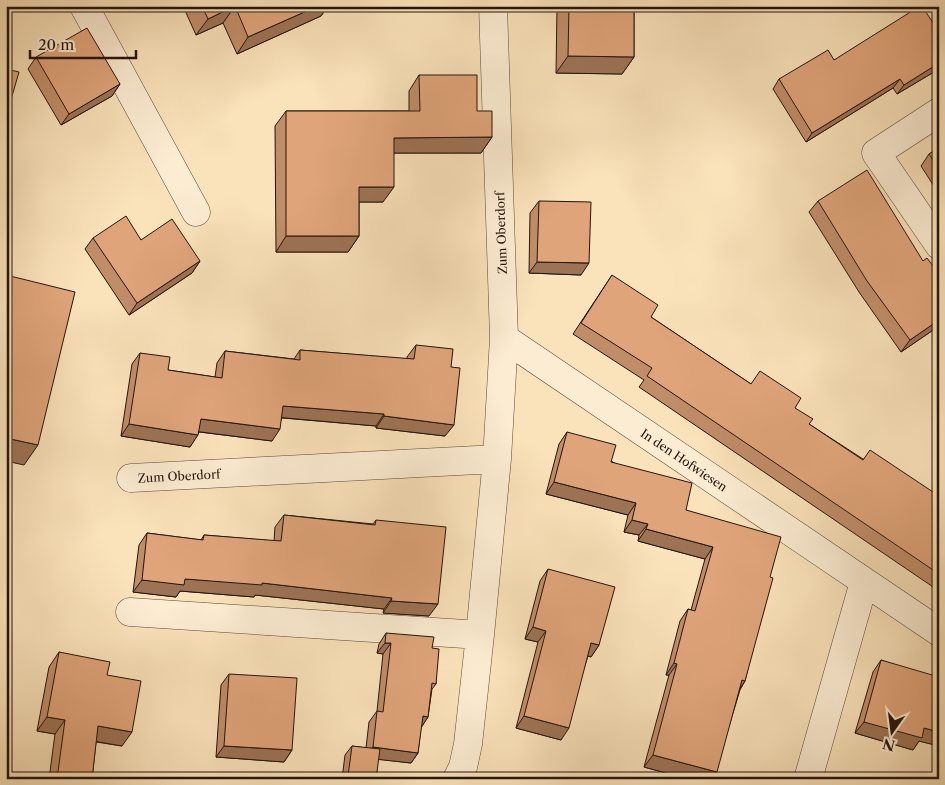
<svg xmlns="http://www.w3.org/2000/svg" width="945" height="785" font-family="'Libre Caslon Text',serif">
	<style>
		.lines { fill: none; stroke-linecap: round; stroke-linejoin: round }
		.minor-casing { stroke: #594838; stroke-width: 29 }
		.minor { stroke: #fcecd2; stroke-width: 28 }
		.wall { fill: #c18d69; stroke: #23140d }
		.shaded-wall { fill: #9d7355; stroke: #23140d }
		.building { fill: #e0a47a; stroke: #23140d }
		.labels { text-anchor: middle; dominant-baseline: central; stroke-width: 5; stroke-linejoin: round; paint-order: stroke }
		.street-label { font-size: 12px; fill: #23140d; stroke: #fcecd2 }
	</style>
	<rect width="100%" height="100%" fill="#fae2ba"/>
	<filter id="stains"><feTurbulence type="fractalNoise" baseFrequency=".004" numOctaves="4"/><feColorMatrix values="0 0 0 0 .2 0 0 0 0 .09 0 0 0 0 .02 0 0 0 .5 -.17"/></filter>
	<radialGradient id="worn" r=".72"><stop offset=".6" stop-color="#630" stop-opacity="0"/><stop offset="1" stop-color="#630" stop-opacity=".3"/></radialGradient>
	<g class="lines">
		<defs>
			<path id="minor" d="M84 6 196 212
				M939 112 876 153 939 245
				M504 338 939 632
				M131 478 497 459
				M130 612 480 635
				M457 779 463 767 468 744 480 635 497 459 504 338 493 6
				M808 779 864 582"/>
		</defs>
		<use href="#minor" class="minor-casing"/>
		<use href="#minor" class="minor"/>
	</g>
	<path class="wall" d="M183 6H328L321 16 237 54 223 23 196 35Z
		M557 6H634V57L622 74 556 73Z
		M939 32V69L897 94 893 88 806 142 773 89 779 79 834 60Z
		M36 57 120 84 112 96 61 125 28 69Z
		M419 75 477 111 492 137 481 153H394L383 202H359V236L348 252H276L275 126 286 111H409V91Z
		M939 148V194L921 166 929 154Z
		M539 201 581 275 529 273 530 213Z
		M818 201 939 326 901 352 859 292 809 212Z
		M93 238 141 240 200 261 192 273 129 315 85 249Z
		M612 275 651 317 751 384 795 408 809 424 863 459 939 496V591L639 387 644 380 573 334Z
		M416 345 451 367 445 436 376 428V426L282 418 272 441 199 432 190 447 121 436 132 364 140 353 168 370 215 377 217 363 225 351 294 359 300 350 407 359V357Z
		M567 432 686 510 770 577 745 681 740 690 713 779H688L644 767 669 675H666L680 621 688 609 691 610 705 559 638 541 639 535 624 532 628 515 546 494 559 444Z
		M284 515 373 524 376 520 429 616 383 613 384 609 255 595 254 597 180 591 176 597 133 592 139 545 147 533 201 540 204 535 274 541 275 527Z
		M548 569 599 645 591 657 588 656 561 740 516 728 538 642 525 639 540 581Z
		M386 633 432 648 436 684 432 689 428 717 421 727 418 753 411 763 378 759 376 779H342L345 755 352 746 366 748 369 722 377 711 383 654 377 653 379 644Z
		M59 652 107 675 122 746 96 742 92 779H49L55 734 37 731 49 667Z
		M881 660 939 680V746L919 741 913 750 855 733 873 672Z
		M229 674 292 750 284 762 216 757 221 685Z"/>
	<path class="shaded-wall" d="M235 6 223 23 196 35 208 19Z
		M318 6H328L321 16 237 54 248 37Z
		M568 56 634 57 622 74 556 73Z
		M939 63V69L897 94 904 85Z
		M900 79 893 88 806 142 812 133Z
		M120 84 112 96 61 125 69 114Z
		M492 137 481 153H383L394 138Z
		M359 187H394L383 202H348Z
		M286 236H359L348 252H276Z
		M200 261 192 273 129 315 137 303Z
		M537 262 589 263 581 275 529 273Z
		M939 320V326L901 352 910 340Z
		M283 406 384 414 376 426 275 417Z
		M384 416 454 425 445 436 376 428Z
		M201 419 280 429 272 441 193 431Z
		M129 424 198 435 190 447 121 436Z
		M6 438 38 445 24 465 6 461Z
		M554 482 636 503 628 515 546 494Z
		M632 520 648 524 639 535 624 532Z
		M646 529 713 547 705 559 638 541Z
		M185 579 262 583 392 598 384 609 255 595 254 597 180 591 176 597 133 592 142 580Z
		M391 601 438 604 429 616 383 613Z
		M533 627 546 631 538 642 525 639Z
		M385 643H391L383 654 377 653Z
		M591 643 599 645 591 657 583 654Z
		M674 663 677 664 669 675H666Z
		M742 680 745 681 737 693Z
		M423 716 428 717 421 728Z
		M524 716 569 728 561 740 516 728Z
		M47 717 65 720 55 734 37 731Z
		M864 722 924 728 939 732V746L919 741 913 750 855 733Z
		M98 726 132 732 122 746 88 740Z
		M224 746 292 750 284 762 216 757Z
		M373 747 418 753 411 763 365 758Z
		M653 755 717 772 713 779H688L644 767Z
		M348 776 364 779H346Z"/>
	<path class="building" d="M202 6H318L248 37 235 6 208 19Z
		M569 6H634V57L568 56Z
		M920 6H922L939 32V63L904 85 900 79 812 133 779 79 828 50 834 60Z
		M87 28 120 84 69 114 36 57Z
		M6 69 19 72 6 117Z
		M419 75H477V111H492V137L394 138V187H359V236H286V111H420Z
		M939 148V169L929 154Z
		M867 170 923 261 927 258 939 274V320L910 340 867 281 818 201Z
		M539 201 591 202 589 263 537 262Z
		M126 216 141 240 172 219 200 261 137 303 93 238Z
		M6 275 75 292 38 445 6 438Z
		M612 275 658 305 651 317 751 384 760 371 801 398 795 408 813 419 809 424 863 460 870 450 939 496V574L647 376 652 368 581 323Z
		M416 345 453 349 451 367 460 368 454 425 384 416V414L283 406 280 429 201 419 198 435 129 424 140 353 170 357 168 370 222 378 225 351 300 360V350L414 359Z
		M567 432 616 445 611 462 692 483 686 510 781 537 770 577 773 578 745 681 742 680 717 772 653 755 677 664 674 663 688 609 695 611 713 547 646 529 648 524 632 520 636 503 554 482Z
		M284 515 375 525 376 520 446 527 438 604 391 601 392 598 262 583V585L185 579 184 585 142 580 147 533 203 540 204 535 281 541Z
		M548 569 615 587 599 645 591 643 569 728 524 716 546 631 533 627Z
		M386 633 434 637 432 648 439 649 436 684 432 683 428 717 423 716 418 753 373 747 377 711 383 712 391 643H385Z
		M59 652 110 662 107 675 141 681 132 732 98 726 92 779H57L65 720 47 717Z
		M881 660 939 677 938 680H939V732L924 728 922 738 864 722Z
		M229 674 297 678 292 750 224 746Z
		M352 746 380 749 376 779H364L348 776Z
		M849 774 866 779H848Z"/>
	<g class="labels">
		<g class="street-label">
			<text transform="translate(501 233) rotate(-92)">Zum Oberdorf</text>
			<text transform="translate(684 460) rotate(34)">In den Hofwiesen</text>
			<text transform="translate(179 476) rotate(-3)">Zum Oberdorf</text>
		</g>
	</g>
	<rect width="945" height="785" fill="none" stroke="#fae2ba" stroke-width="25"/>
	<rect x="8" y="8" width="930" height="770" fill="none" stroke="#23140d" stroke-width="2.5"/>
	<rect x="12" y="12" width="920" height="760" fill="none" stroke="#23140d"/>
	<g transform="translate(892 732) rotate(194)" stroke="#fcecd2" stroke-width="4" paint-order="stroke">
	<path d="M0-4L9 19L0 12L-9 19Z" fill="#23140d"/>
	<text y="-8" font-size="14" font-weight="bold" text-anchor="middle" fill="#23140d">N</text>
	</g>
	<path d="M30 50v8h106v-8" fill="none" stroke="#23140d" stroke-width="2.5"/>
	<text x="38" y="50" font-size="15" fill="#23140d" stroke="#fcecd2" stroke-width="4" paint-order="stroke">20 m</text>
	<rect width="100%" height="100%" filter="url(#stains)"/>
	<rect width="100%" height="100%" fill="url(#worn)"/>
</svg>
